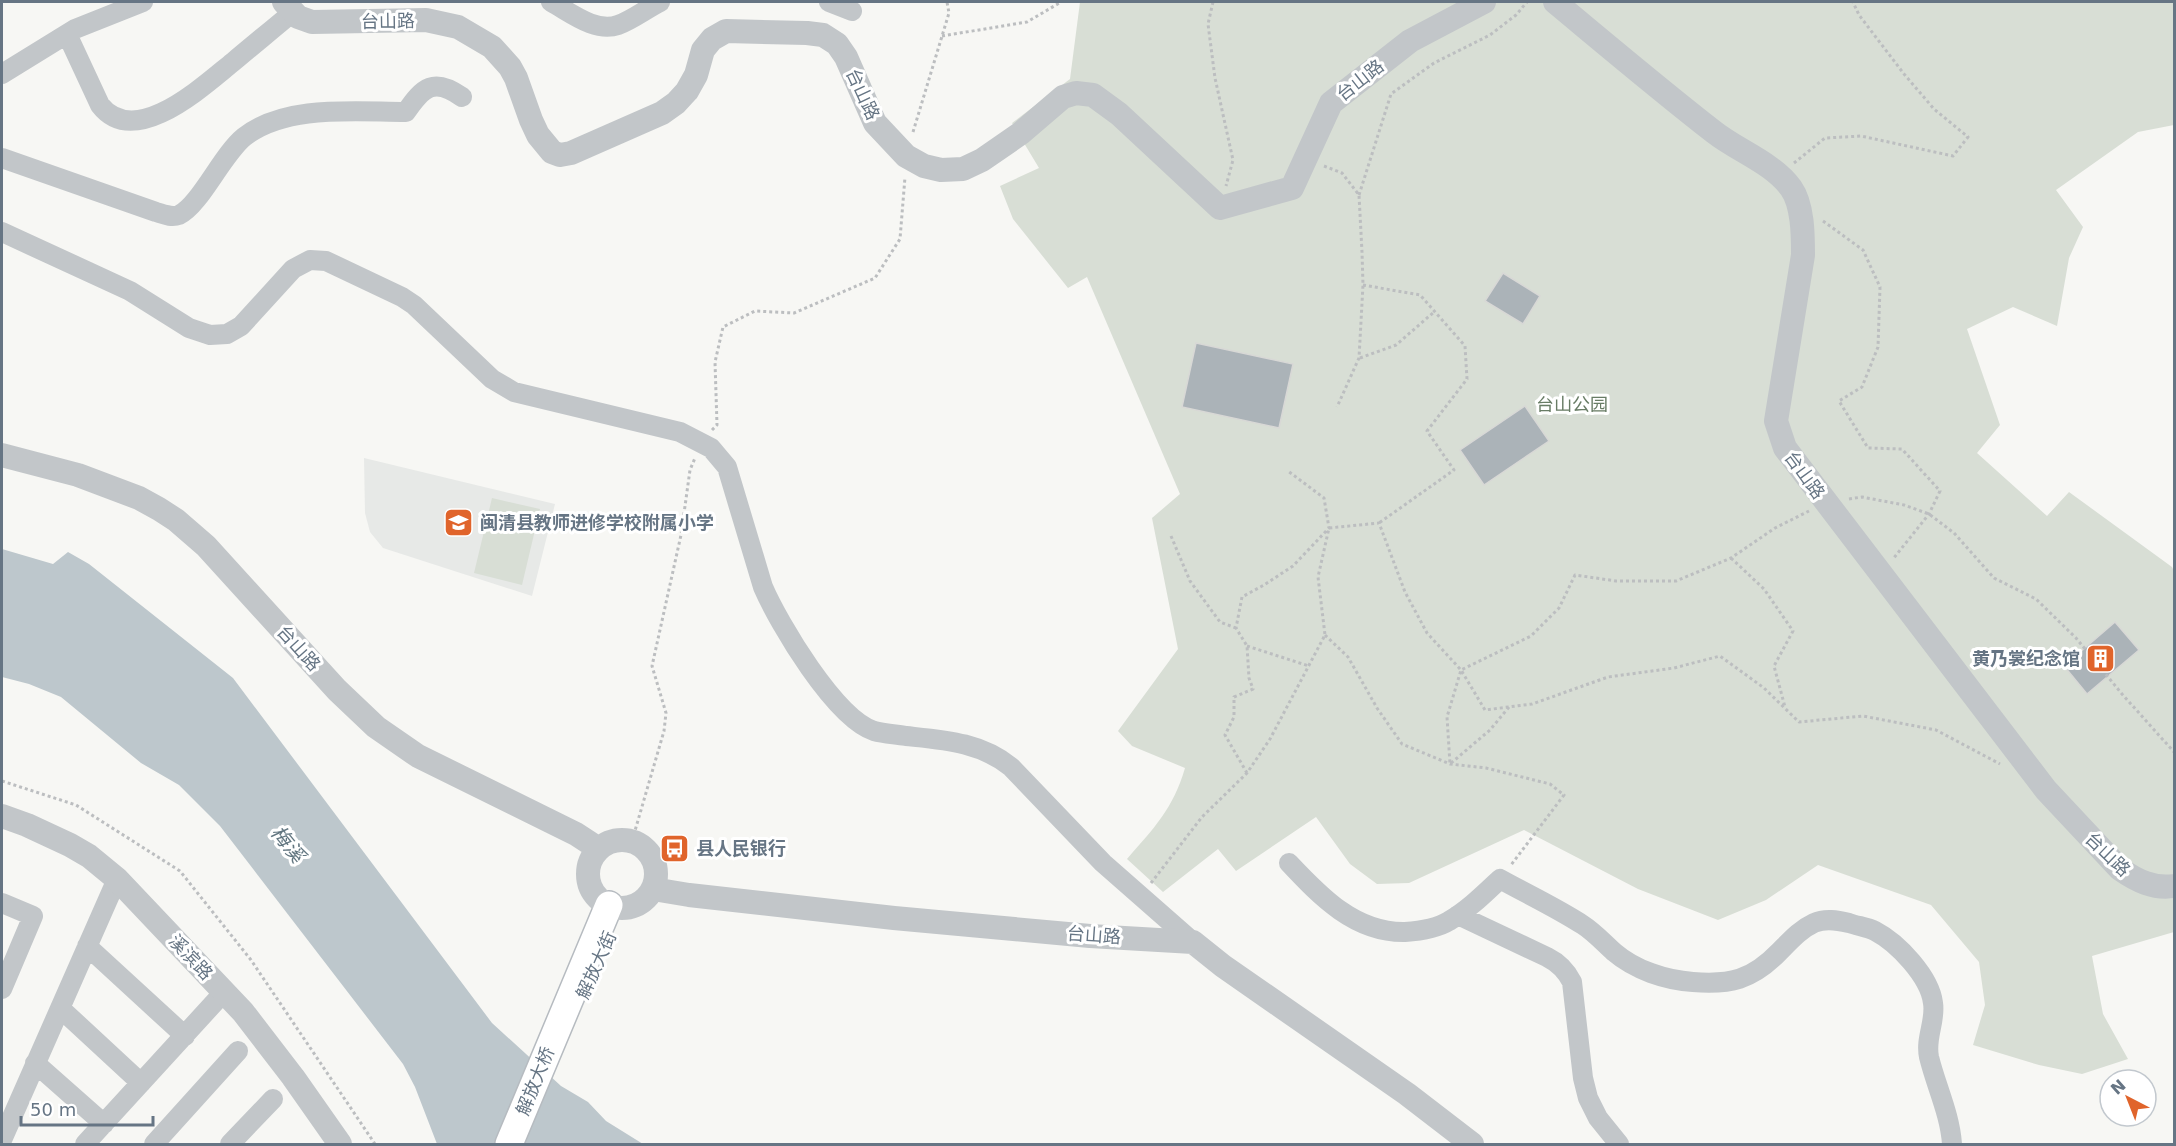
<svg xmlns="http://www.w3.org/2000/svg" width="2176" height="1146" font-family="'DejaVu Sans','Noto Sans SC',sans-serif">
	<style>
		.built { fill: #e7e9e7 }
		.green { fill: #d8ded5 }
		.water { fill: #bdc7cc }
		.building { fill: #abb3b8; stroke: #d8d8d6; stroke-width: 1.5 }
		.lines { fill: none; stroke-linecap: round; stroke-linejoin: round }
		.secondary-casing { stroke: #b6bbc0; stroke-width: 30 }
		.path { stroke: #bcbec0; stroke-width: 3; stroke-dasharray: 3 3; stroke-linecap: butt }
		.minor { stroke: #c2c6c9; stroke-width: 20 }
		.tertiary { stroke: #c2c6c9; stroke-width: 24 }
		.secondary { stroke: #fff; stroke-width: 27 }
		.labels { text-anchor: middle; dominant-baseline: central; stroke-width: 6; stroke-linejoin: round; paint-order: stroke }
		.street-label { font-size: 18px; fill: #667584; stroke: #fff }
		.park-label { font-size: 18px; fill: #687c65; stroke: #fff }
		.poi-label { font-size: 18px; font-weight: bold; fill: #667584; stroke: #fff; text-anchor: start }
		.water-label { font-size: 20px; font-style: italic; fill: #627680; stroke: #fff }
	</style>
	<rect width="100%" height="100%" fill="#f7f7f4"/>
	<path class="built" d="M364 458 555 504 532 596 383 548 370 532 365 513Z"/>
	<path class="green" d="M1080 2H2174V125L2138 132 2056 190 2083 227 2069 258 2057 326 2013 307 1967 329 2000 425 1977 453 2047 516 2069 492 2172 567 2174 571V932L2092 956 2103 1014 2128 1059 2082 1074 2039 1065 1973 1045 1985 1005 1979 962 1931 905 1818 865 1766 900 1718 920 1638 889 1524 830 1409 883 1377 884 1350 864 1316 817 1236 871 1218 849 1163 892 1127 859C1154 828 1173 809 1185 768L1132 746 1118 731 1178 649 1152 518 1180 494 1087 277 1068 288 1013 219 1000 186 1039 168 1012 123 1070 79Z
		M492 498 540 509 522 585 474 573Z"/>
	<path class="water" d="M2 549 53 564 68 552 89 564 233 678 492 1023 561 1086 588 1102 606 1121 643 1144H437L415 1087 403 1064 220 826 179 785 141 763 61 697 29 684 2 677Z"/>
	<path class="building" d="M1503 273 1540 296 1523 324 1485 301Z
		M1196 343 1293 364 1279 428 1182 407Z
		M1525 406 1549 441 1484 485 1460 450Z
		M2115 622 2139 650 2087 694 2064 666Z"/>
	<g class="lines">
		<defs>
			<path id="secondary" d="M509 1144 609 905"/>
		</defs>
		<use href="#secondary" class="secondary-casing"/>
		<path class="path" d="M1213 2 1208 24 1215 78 1233 160 1226 186
			M942 36 1027 22 1061 2
			M913 132 949 13 947 2
			M1794 163 1825 138 1861 136 1953 156 1968 137 1934 109 1904 74 1859 15 1853 2
			M1324 166 1342 173 1359 195 1362 252 1363 285 1359 358 1337 407
			M1359 195 1391 94 1434 63 1490 35 1516 15 1527 2
			M1823 221 1863 250 1880 287 1878 347 1862 387 1839 401 1868 448 1902 449 1940 491 1929 514 1893 559
			M1363 285 1420 295 1465 346 1467 379 1427 431 1454 470 1379 523
			M1360 358 1396 345 1434 312
			M712 430 717 425 715 362 723 327 755 311 794 313 875 278 900 239 905 177
			M1849 499 1862 497 1904 505 1929 514 1954 533 1994 578 2036 599 2076 638 2122 694 2174 752
			M1171 536 1190 581 1220 622 1236 628
			M1731 558 1764 589 1793 631 1774 666 1785 707
			M1325 635 1348 657 1377 708 1402 744 1450 764 1486 768 1550 784 1564 795 1511 865
			M1247 646 1309 666
			M1509 707 1490 730 1450 764 1447 717 1461 670 1485 710 1532 704 1608 677 1674 668 1720 656 1764 688 1799 722 1863 716 1936 730 2000 764
			M1247 773 1225 735 1234 717V697L1253 689 1249 678 1247 646 1236 628 1242 597 1264 585 1293 566 1329 528 1324 498 1288 471
			M2 781 76 805 180 871 251 960 375 1144
			M632 841 664 731 666 713 652 666 681 535 690 470 695 458
			M1151 883 1202 817 1247 773 1270 739 1325 635 1318 577 1329 528 1379 523 1405 592 1427 633 1461 670 1531 636 1559 608 1575 575 1616 581H1676L1731 558 1775 528 1809 511"/>
		<path class="minor" d="M551 2C570 12 595 33 618 25 632 20 646 9 660 2
			M829 2 852 11
			M67 34 100 105C135 150 203 86 233 62 253 45 273 29 293 12
			M2 74 75 29 143 2
			M2 158 156 212C163 214 171 218 179 215 200 205 222 155 244 137 286 104 355 112 406 112 423 87 434 77 462 97
			M2 232 130 291 189 328 210 335 227 334 241 326 293 269 310 260 326 261 402 297 414 305 492 379 514 392 680 432 711 448 727 467 763 587C779 624 835 718 874 731 885 734 896 734 906 736 944 740 980 742 1011 767L1103 863 1193 942
			M1289 863C1320 896 1355 933 1405 932 1420 931 1436 929 1449 921 1468 910 1484 894 1500 879 1527 894 1557 908 1583 925 1594 932 1604 943 1614 952 1635 970 1665 980 1693 982 1730 985 1752 980 1779 952 1790 941 1799 930 1814 923 1825 918 1837 920 1849 923 1857 926 1867 927 1875 931 1898 943 1930 977 1933 1003 1936 1021 1925 1038 1929 1057 1936 1086 1950 1114 1952 1144
			M2 903 33 916 2 989
			M1458 915 1547 957C1559 963 1566 970 1572 982L1583 1078 1588 1098 1598 1118 1619 1144
			M87 946 185 1036
			M60 1008 141 1083
			M35 1063 104 1124
			M2 1140 117 879
			M85 1144 224 992
			M154 1144 238 1051
			M230 1144 273 1099"/>
		<path class="tertiary" d="M284 2 298 17 312 22 426 20 458 27 492 47 510 67 516 78 531 120 538 135 552 152 560 155 571 153 662 113 676 103 687 91 696 75 703 50 712 39 726 31 807 33 823 35 837 44 846 57 875 123 906 156 924 166 941 170 963 169 982 160 1021 133 1063 97 1076 93 1093 95 1119 114 1220 208 1292 188 1331 103 1410 41 1484 2
			M1555 2C1608 46 1660 90 1714 132 1738 151 1773 163 1791 188 1803 205 1803 235 1803 255L1776 421 1785 448 2046 790 2120 869C2137 881 2154 889 2174 886
			M2 455 78 475 139 498 159 509 176 520 206 546 337 690 376 727 418 756 576 834 599 849
			M2 816 27 825 70 845 89 856 117 879 243 1012 293 1077 340 1144
			M588 874a34 34 0 1 1 68 0a34 34 0 1 1-68 0Z
			M653 889 689 895 894 918 1090 936 1193 942 1223 966 1407 1094 1472 1144"/>
		<use href="#secondary" class="secondary"/>
	</g>
	<defs>
		<symbol id="school-square" viewBox="-11 -11 22 22"><rect x="-9" y="-9" width="18" height="18" rx="4" fill="#e0642b" stroke="#fff"/><path d="M0-5L7-2L0 1L-7-2ZM-4 1L0 2.5L4 1V4Q0 6-4 4Z" fill="#fff"/></symbol>
		<symbol id="building-square" viewBox="-11 -11 22 22"><rect x="-9" y="-9" width="18" height="18" rx="4" fill="#e0642b" stroke="#fff"/><path d="M-4-6H4V6H1V3H-1V6H-4ZM-2.5-4.3h1.7v1.8h-1.7ZM.8-4.3h1.7v1.8H.8ZM-2.5-1h1.7V.8h-1.7ZM.8-1h1.7V.8H.8Z" fill="#fff"/></symbol>
		<symbol id="bus-square" viewBox="-11 -11 22 22"><rect x="-9" y="-9" width="18" height="18" rx="4" fill="#e0642b" stroke="#fff"/><path d="M-5-6H5V4H4V6H2V4H-2V6H-4V4H-5ZM-3.5-4V0h7V-4ZM-3.5 1.2v1.5H-2V1.2ZM2 1.2v1.5H3.5V1.2Z" fill="#fff"/></symbol>
	</defs>
	<g fill-rule="evenodd">
		<use href="#school-square" x="442" y="506" width="33" height="33"/>
		<use href="#building-square" x="2084" y="642" width="33" height="33"/>
		<use href="#bus-square" x="658" y="832" width="33" height="33"/>
	</g>
	<g class="labels">
		<g class="street-label">
			<text transform="translate(388 21) rotate(-1)">台山路</text>
			<text transform="translate(1360 80) rotate(-38)">台山路</text>
			<text transform="translate(863 94) rotate(65)">台山路</text>
			<text transform="translate(1805 475) rotate(54)">台山路</text>
			<text transform="translate(299 648) rotate(48)">台山路</text>
			<text transform="translate(2108 854) rotate(44)">台山路</text>
			<text transform="translate(1094 935) rotate(4)">台山路</text>
			<text transform="translate(191 957) rotate(47)">溪滨路</text>
			<text transform="translate(596 965) rotate(-66)">解放大街</text>
			<text transform="translate(535 1081) rotate(-68)">解放大桥</text>
		</g>
		<g class="park-label">
			<text x="1572" y="404">台山公园</text>
		</g>
		<g class="poi-label">
			<text x="480" y="522">闽清县教师进修学校附属小学</text>
			<text x="2080" y="658" text-anchor="end">黄乃裳纪念馆</text>
			<text x="696" y="848">县人民银行</text>
		</g>
		<g class="water-label">
			<text transform="translate(288 844) rotate(51)">梅溪</text>
		</g>
	</g>
	<rect width="2176" height="1146" fill="none" stroke="#667584" stroke-width="6"/>
	<g transform="translate(2128 1098) rotate(318)"><circle r="28" fill="#ffffff" stroke="#c2c8ce" stroke-width="1.5"/>
	<path d="M0-4.5L10 22L0 15L-10 22Z" fill="#e0642b"/>
	<text y="-9" font-size="16" font-weight="bold" text-anchor="middle" fill="#667584">N</text>
	</g>
	<path d="M21 1116v9h132v-9" fill="none" stroke="#667584" stroke-width="3"/>
	<text x="30" y="1116" font-size="18" fill="#667584" stroke="#ffffff" stroke-width="4.5" paint-order="stroke">50 m</text>
</svg>
